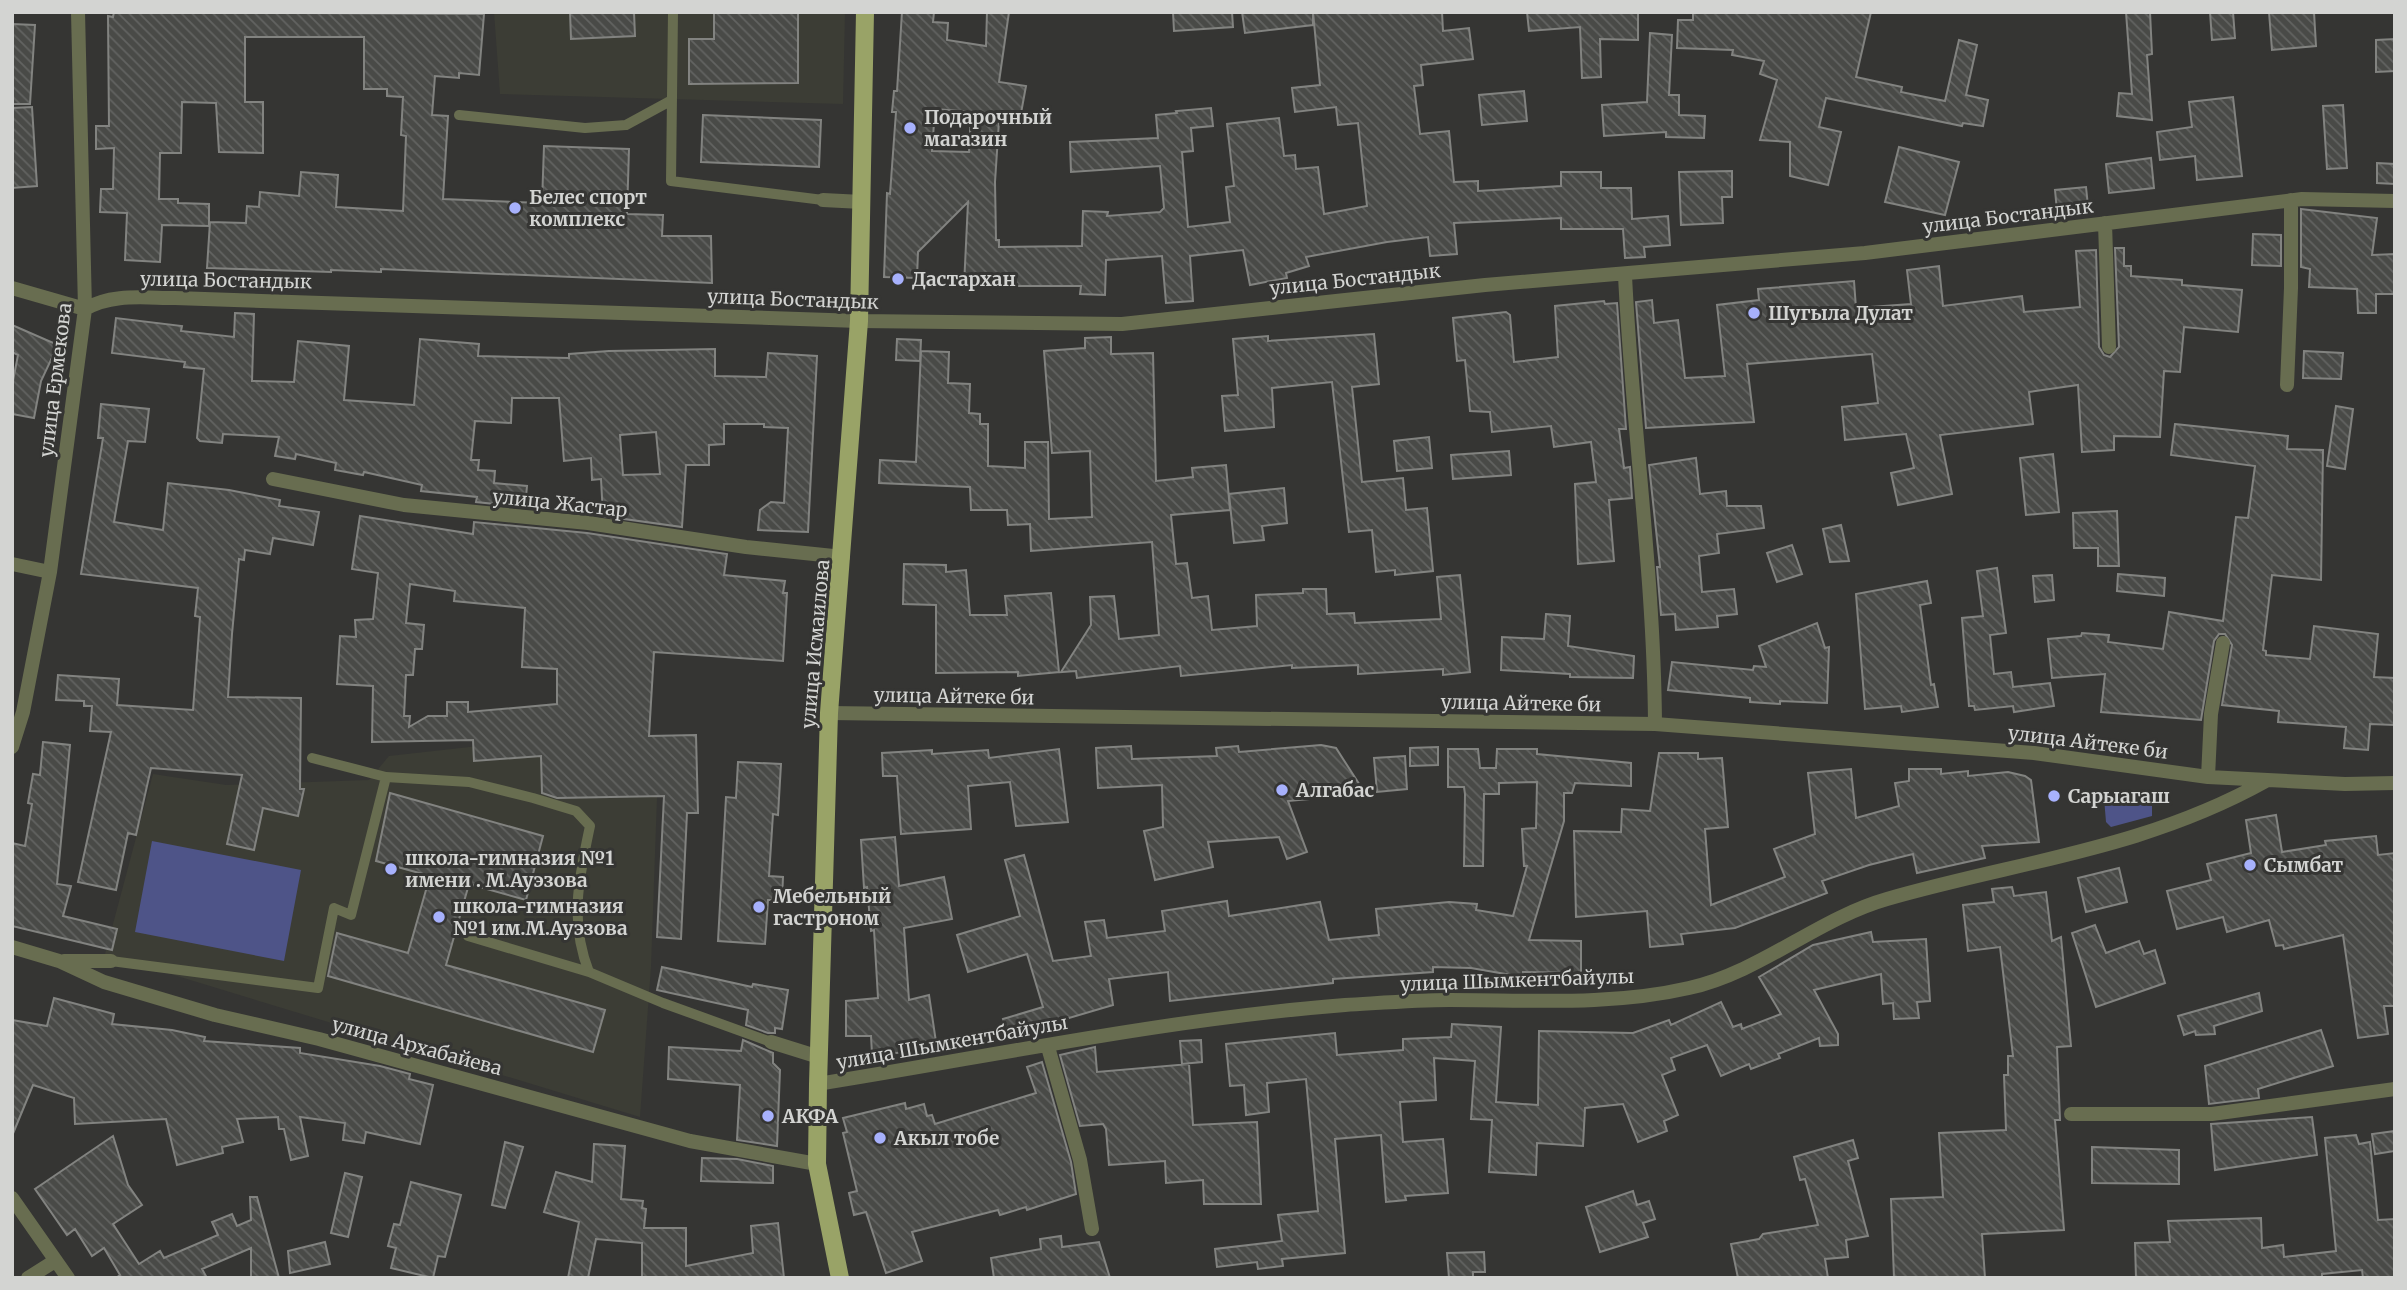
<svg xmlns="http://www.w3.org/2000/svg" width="2407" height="1290" font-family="Merriweather,serif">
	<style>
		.built { fill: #3c3d35 }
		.green { fill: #4e5488 }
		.building { fill: url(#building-back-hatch); stroke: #828380; stroke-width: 2; fill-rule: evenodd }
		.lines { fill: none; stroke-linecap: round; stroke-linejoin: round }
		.lane { stroke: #686d50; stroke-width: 10 }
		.street { stroke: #686d50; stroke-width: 14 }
		.primary { stroke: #99a367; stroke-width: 18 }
		.poi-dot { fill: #a7b1fc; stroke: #353533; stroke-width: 2.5 }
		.labels { text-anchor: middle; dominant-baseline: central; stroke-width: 6; stroke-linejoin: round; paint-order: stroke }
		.poi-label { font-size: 19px; font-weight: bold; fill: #d3d4d2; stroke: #353533; text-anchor: start }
		.street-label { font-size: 19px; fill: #d3d4d2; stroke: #353533 }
	</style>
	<defs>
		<pattern id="building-back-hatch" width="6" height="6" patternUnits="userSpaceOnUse" patternTransform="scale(1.75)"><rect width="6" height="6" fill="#494a47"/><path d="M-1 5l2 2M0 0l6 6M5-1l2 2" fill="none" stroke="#626361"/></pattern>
	</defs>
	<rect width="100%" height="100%" fill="#353533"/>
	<path class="built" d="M494 12H845L843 104 500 94Z
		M533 740 659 741 651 967 640 1117 105 954 153 774 226 785 369 780 389 756Z"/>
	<path class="green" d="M2111 790 2148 795 2152 799V816L2111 827 2106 822 2104 798Z
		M152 841 301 870 284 961 135 932Z"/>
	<path class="building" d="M114 12 484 14 479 75 459 73V78L435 76 432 115 448 116 443 199 542 203 544 146 629 149 627 214 663 215 662 236H711L712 283 381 269V272L331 270V272L207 268 210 222 246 223 247 206 259 207 260 192 299 196 301 172 338 175 336 207 403 211 406 136 401 135 403 97 387 96V89H364V37H245V102H263V153L219 152 216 103 182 102 181 153H160L159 199H178V203L209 204V226L162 225 160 262 125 260 127 213 100 212 101 189H113L114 148 96 149V126H109L108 16 113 17Z
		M570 12H634L635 36 571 39Z
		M714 12H798V83L689 84V39H714Z
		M902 12H934L933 22 948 23 947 40 986 46 987 12H1009L999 82 1026 86 1019 124 999 121 995 182 996 240H999V247L1082 246 1083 211 1108 212 1107 216 1160 212 1164 208 1160 166 1071 172 1070 142 1158 138 1156 115 1177 113 1176 111 1211 108 1213 126 1191 128 1193 151 1182 152 1188 227 1230 222 1226 187 1234 186 1227 124 1279 118 1284 156 1295 155 1296 169 1318 167 1324 214 1367 206 1358 123 1338 125 1336 107 1295 112 1292 88 1320 85 1313 12H1442L1443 31 1469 28 1473 59 1421 65 1423 85 1414 86 1420 134 1449 131 1454 182 1478 181V191L1561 186V172H1601V188H1631L1632 219 1668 216 1670 245 1644 247 1645 257 1625 258 1623 229H1561V218L1454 223 1457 254 1430 256 1428 237 1387 242 1306 257 1309 266 1286 273 1287 278 1250 285 1243 250 1190 256 1193 301 1166 303 1162 256 1106 260 1105 295 1080 294 1081 286H964L968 202 918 252 917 278 884 277 887 193 890 194 896 112H892L894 91H897ZM935 109 971 112 969 152 932 151Z
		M1173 12H1232L1233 27 1174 31Z
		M1242 12H1313V25L1245 33Z
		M1527 12 1638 13V40L1600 39 1601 77 1582 78 1580 27 1529 31Z
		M1693 12H1871L1856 77 1902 87 1901 92 1945 101 1959 40 1977 45 1966 95 1988 100 1983 126 1963 123 1962 126 1826 98 1819 127 1841 132 1828 185 1790 176V142L1760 140 1777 80 1760 74 1764 61 1732 55 1733 50 1677 48 1678 20H1693Z
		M2126 12H2150L2152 54 2147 55 2152 120 2117 116 2119 93 2132 94Z
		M2210 12H2233L2235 38 2212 40Z
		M2269 12H2314L2316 46 2272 50Z
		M12 24 35 25 30 104H12Z
		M1650 33 1672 35 1669 95H1679V115L1705 116 1704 138 1666 137V132L1604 136 1602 105 1647 102Z
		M2395 39V71L2376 72V40Z
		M1524 91 1527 121 1482 125 1479 95Z
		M2233 97 2242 176 2197 180 2195 156 2160 160 2157 132 2192 127 2189 102Z
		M2343 105 2347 168 2327 169 2323 106Z
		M32 107 37 186 12 188V108Z
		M703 115 821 120 819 167 701 162Z
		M1899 147 1959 162 1945 215 1885 202Z
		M2151 158 2154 188 2109 193 2106 164Z
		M2377 163 2395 164V184L2377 183Z
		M1732 171V197H1722L1723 223 1681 225 1679 172Z
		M2086 187 2088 206 2057 211 2055 190Z
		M2301 209 2377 218 2372 255 2395 254V294H2376V313H2358L2357 289 2309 287 2310 269 2301 267Z
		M2253 234 2281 235V266L2252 265Z
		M2115 248H2124V266H2131V276L2182 280V285L2242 290 2238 332 2184 327 2180 372 2164 371 2160 437 2114 436V450L2082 452 2078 385 2029 392 2033 424 1940 435 1952 494 1898 505 1891 473 1914 468 1906 434 1845 440 1842 407 1878 403 1872 354 1747 364 1754 422 1646 428 1636 302 1652 300 1654 323 1678 320 1685 378 1725 376 1717 305 1759 300 1758 289 1854 281 1856 308 1911 304 1907 270 1939 266 1943 306 2022 296 2024 312 2080 307 2076 251 2096 250 2099 347 2104 355 2110 357 2119 347Z
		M1604 301 1605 304 1617 303 1626 429H1619L1624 468 1630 467 1632 498 1609 500 1614 561 1578 564 1575 484 1596 482 1591 442 1554 447 1551 426 1492 432 1490 412 1470 411 1465 360 1457 361 1453 318 1506 312 1510 315 1514 362 1558 357 1555 306Z
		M235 313 254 314 252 381 294 382 298 341 349 346 344 400 414 405 420 339 479 344 478 356 569 358V354L609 351 715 349V376L766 377 768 353 817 356 808 532 758 530 760 510 771 502 784 503 788 428 764 427V424H724V444L709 445V465H686L682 527 603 516 601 479 592 480 591 458 564 461 559 398H512L511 423 475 421 471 460H479L478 470 495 471 494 483 527 486 525 507 476 502 477 497 421 491 422 485 364 472 363 475 335 470 336 463 296 454 295 459 275 456 279 437 223 434 222 443 200 441 197 438 204 369 184 367 185 362 112 353 116 318 182 326 181 331 234 337ZM656 432 660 474 623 475 620 435Z
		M12 325 58 345 41 381 34 418 12 414V386L18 355 12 352Z
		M1374 334 1379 384 1352 387 1362 482 1403 478 1406 510 1427 508 1433 571 1395 575V570L1376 572 1372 530 1349 532 1332 382 1272 388 1274 427 1225 431 1222 396 1238 395 1233 339 1268 336V341Z
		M1111 337V354L1153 353 1156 481 1193 477 1192 468 1226 465 1230 510 1171 515 1176 564 1187 563 1192 598 1208 596 1212 630 1257 626 1256 595 1303 593V589H1326L1327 614 1354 613 1355 623 1441 619 1437 577 1460 575 1470 672 1443 675V669L1358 674V665L1292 668V665L1181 676 1180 666 1077 678 1076 671 1061 672 1091 625 1090 597 1114 596 1119 639 1159 635 1152 542 1031 551 1030 524 1008 525 1007 510H971L970 487 879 483 880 460 916 462 921 351 949 352 948 383 970 384 969 413 980 414V424H988V466L1025 468V442H1048L1049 519 1092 517 1090 451 1052 453 1044 351 1085 348V338Z
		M897 339 921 340 920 361 896 360Z
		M2304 351 2343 353 2341 379 2303 378Z
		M101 404 149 409 145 442 128 441 114 522 163 530 168 483 229 490 280 500 279 506 319 512 313 545 273 538 270 554 245 550 244 560 239 559 232 634 228 697 301 698 300 789H304L298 816 263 808 254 850 227 844 242 775 151 768 136 835 128 833 116 890 78 882 111 732 90 731 92 706H84V701L56 700 58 675 119 679 117 705 193 710 200 617 195 616 198 588 81 574 103 438H98Z
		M2336 406 2353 409 2345 469 2327 466Z
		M2175 424 2288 436 2287 449 2323 450 2321 580 2272 575 2263 650 2266 651V655L2310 659 2314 626 2378 634 2374 677 2395 678 2394 725 2370 724 2368 750 2344 748 2346 727 2278 722 2279 711 2222 705 2232 645 2225 634H2219L2214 641 2201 720 2101 712 2105 674 2052 678 2048 639 2081 636 2082 633 2109 635 2108 642 2163 649 2169 612 2223 621 2236 517 2248 518 2255 466 2171 455Z
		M1429 437 1432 468 1397 471 1394 441Z
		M1509 451 1511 475 1453 479 1451 455Z
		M2053 454 2059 512 2026 515 2020 458Z
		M1696 458 1700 494 1726 491 1727 506H1761L1764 528 1717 534 1719 553 1699 556 1702 592 1734 589 1737 614 1717 616 1718 627 1676 630 1675 614 1661 615 1657 567H1660L1649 465Z
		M1284 488 1287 523 1262 526 1264 540 1234 543 1229 494Z
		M2117 511 2119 566H2098V548H2074L2073 513Z
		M360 516 473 534 474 522 587 533 706 551 727 554 724 575 785 581 783 593H787L783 661 654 652 649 736 696 735 698 813H687L681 939 657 937 664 796 557 798 542 793 541 756 474 761 473 740 372 742 373 686 337 684 340 636 356 637 355 620 373 619 378 573 352 569ZM410 584 455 591 454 601 525 608 522 667 557 669V704L468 712V702H447V716H428L409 727 410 716H404L406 675H413L415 649H422L424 625 406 623Z
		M1841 525 1849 561 1830 562 1823 529Z
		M1792 545 1802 574 1777 582 1767 553Z
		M904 564 946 565V572L966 570 970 615H1007L1005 596 1051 593 1059 672 1018 676V672L936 673V605L903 604Z
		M1997 568 2006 633 1990 635 1994 674 2011 672 2013 687 2050 683 2054 706 2014 712 2013 706 1975 710 1974 706H1969L1962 618 1983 616 1977 571Z
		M2118 574 2165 578 2164 596 2117 591Z
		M2052 575 2054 600 2035 602 2033 576Z
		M1927 581 1931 603 1920 605 1931 685 1934 684 1938 707 1902 712 1901 706 1865 709 1856 594Z
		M1546 614 1570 616 1568 646 1634 656 1633 678 1570 677V674L1501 670 1502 637 1544 639Z
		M1817 623 1825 648 1829 647 1827 703 1780 701V704L1750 702V698L1668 690 1672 662 1753 670 1754 666 1766 667 1759 646Z
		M43 742 70 745 57 884 71 886 63 916 117 929 112 950 12 926V843L25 846 32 804 28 803 33 774 40 775Z
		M1321 745 1336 748 1363 790 1309 795V799L1288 801 1307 852 1287 859 1279 837 1208 842 1213 867 1155 880 1144 831 1163 827 1162 785 1098 788 1096 748 1131 746 1132 759 1217 756 1216 748 1238 746 1239 752Z
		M1438 747V765L1410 766V748Z
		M1059 749 1068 822 1016 826 1010 782 968 786 971 829 901 834 897 776H883L882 753 932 750V754L988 750 989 758Z
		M1448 749H1478L1480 768H1496L1497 749H1537V754L1631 763V786L1575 783 1572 793H1564V821L1529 940 1581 941V973L1523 972V977L1471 968 1433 967V972L1333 979V983L1170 1001 1168 972 1109 979 1113 1005 1008 1036 1003 1019 1043 1007 1027 954 968 972 957 935 1020 916 1005 860 1024 855 1053 961 1091 956 1085 922 1104 920 1107 938 1165 931 1162 911 1227 901 1229 916 1320 902 1329 940 1379 935 1376 909 1449 902 1477 904 1476 910 1513 916 1527 866H1524L1522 829 1536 828 1537 782 1499 783V794H1484L1483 866H1464L1465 794 1464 787H1448Z
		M1659 753H1698V759L1722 758 1728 827 1705 829 1711 905 1785 877 1774 849 1815 834 1808 773 1851 769 1856 818 1899 806 1895 783 1909 781V769H1941V774L1968 771V776L2008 772 2025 776 2031 780 2039 842 1982 846 1985 858 1917 873 1913 854 1869 865 1822 881 1827 893 1735 928 1681 934 1683 944 1650 947 1647 911 1576 917 1574 831 1621 832 1622 809 1650 811Z
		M1405 756 1407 789 1377 792 1374 758Z
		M738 762 781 764 778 815 773 814 769 876 783 877 782 900H768L765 944 718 941 726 797 736 798Z
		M390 793 543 836 526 900 469 884 446 965 605 1010 593 1052 328 976 337 933 408 953 430 876 376 861Z
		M2276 815 2282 852 2326 845 2325 841 2376 836 2378 855 2395 853V1006H2384L2388 1034 2358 1038 2343 935 2284 949 2283 945 2276 946 2269 920 2227 932 2223 917 2177 929 2167 891 2211 880 2207 864 2251 853 2246 820Z
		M895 837 899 886 944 877 952 919 904 928 909 1000 929 995 936 1042 917 1046V1052L872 1054 871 1036H846V1001L878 998 874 930 871 931 867 887 864 888 861 840Z
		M2119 868 2127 902 2086 912 2078 878Z
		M2012 887 2014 896 2046 892 2052 941 2061 937 2071 1046 2057 1047 2060 1120H2055L2064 1230 1982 1234 1985 1278H1894L1891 1199 1943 1197 1939 1133 2006 1130 2004 1075H2008V1056H2013L2000 947 1968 951 1963 905 1994 902 1992 889Z
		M2095 925 2106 953 2139 941 2144 954 2155 950 2165 983 2096 1007 2072 933Z
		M1871 932 1873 942 1926 939 1930 1001 1917 1002 1919 1018 1894 1019 1893 1003 1883 1004 1881 974 1814 990 1838 1034V1045L1820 1046 1819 1038 1778 1054 1780 1058 1751 1069 1749 1064 1721 1076 1707 1045 1671 1058 1675 1070 1662 1075 1678 1115 1664 1121 1667 1131 1638 1142 1623 1104 1585 1108 1583 1146 1537 1143 1536 1175 1489 1172 1492 1120 1471 1119 1475 1061 1434 1058 1436 1100 1400 1102 1403 1142 1443 1139 1448 1193 1405 1196 1406 1200 1386 1202 1381 1135 1335 1139 1345 1253 1282 1259 1283 1266 1258 1269 1257 1262 1217 1267 1215 1249 1282 1241 1278 1215 1318 1211 1306 1079 1267 1083 1269 1112 1246 1115 1244 1085 1230 1086 1226 1044 1335 1033 1337 1055 1403 1050V1039L1451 1037 1452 1024 1501 1027 1496 1102 1538 1105 1539 1031 1633 1033 1669 1020 1671 1025 1721 1002 1733 1027 1741 1024 1742 1029 1781 1014 1759 977 1813 945Z
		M662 967 752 987 753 984 788 990 782 1029 775 1028V1033H768L746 1025 748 1010 657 990Z
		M2259 993 2262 1011 2214 1026 2215 1034 2196 1035 2195 1031 2184 1035 2178 1016Z
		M54 998 114 1014 112 1024 172 1030 205 1037 204 1041 300 1048V1053L380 1066 410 1074 409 1079 433 1085 420 1144 366 1132 364 1143 343 1140 345 1123 300 1117 308 1156 291 1160 284 1129H279L278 1117 237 1119 243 1142 222 1147 223 1153 177 1165 166 1119 75 1124 74 1098 33 1085 12 1136V1020L47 1026Z
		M2321 1030 2333 1066 2258 1089 2259 1098 2209 1104 2205 1066Z
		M743 1040 773 1053V1063L780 1070 777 1146 737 1140 740 1085 668 1079 669 1047 741 1051Z
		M1201 1040 1202 1062 1182 1064 1180 1041Z
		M1095 1047 1097 1072 1189 1064 1193 1125 1257 1122 1261 1204H1204L1203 1180 1166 1183 1165 1161 1109 1165 1106 1129 1103 1124 1080 1126 1060 1055Z
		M1042 1062 1071 1162 1076 1194 1027 1210 1026 1207 1000 1215 998 1210 912 1232 922 1261 886 1273 866 1212 854 1215 849 1193 857 1191 843 1133 847 1132 843 1118 905 1103 906 1109 924 1104 927 1116 932 1115 935 1124 1036 1093 1027 1067Z
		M2312 1117 2317 1155 2215 1170 2211 1124Z
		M2395 1131V1151L2375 1154 2372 1134Z
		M2356 1135 2359 1144 2370 1142 2378 1220 2395 1219V1278H2363L2362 1270 2322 1274V1278H2136L2135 1243 2170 1242 2168 1221 2261 1218 2262 1248 2283 1245 2284 1257 2336 1251 2325 1138Z
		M113 1136 128 1185 142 1205 113 1224 139 1264 160 1251 164 1258 218 1235 212 1222 232 1214 237 1226 251 1220 250 1197H257L279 1278H251V1248L202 1269 207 1278H116L120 1275 104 1248 92 1256 75 1229 67 1235 35 1189Z
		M1853 1140 1858 1158 1848 1161 1868 1236 1846 1240 1848 1257 1825 1259 1828 1278H1738L1731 1244 1759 1239 1763 1234 1818 1225 1805 1179 1800 1180 1794 1157Z
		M505 1142 523 1147 505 1208 492 1205Z
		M594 1144 625 1146 621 1199 643 1201 642 1208 646 1209 644 1228H686V1266L753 1253 751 1226 778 1223 784 1278H642V1243L596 1239 588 1278H568L579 1222 544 1212 556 1172 592 1182Z
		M2092 1147 2179 1150V1184L2092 1183Z
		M702 1158 737 1159 773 1166V1183L701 1181Z
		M345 1173 362 1177 348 1237 331 1233Z
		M411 1182 461 1195 445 1257 438 1256 433 1278 391 1268 396 1248 388 1246 394 1224 400 1225Z
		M1633 1191 1637 1205 1649 1201 1655 1219 1643 1223 1648 1237 1600 1252 1586 1207Z
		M1061 1236 1062 1247 1099 1242 1110 1278H994L991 1258 1041 1249 1040 1239Z
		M325 1242 330 1264 290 1273 288 1251Z
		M1484 1252 1485 1272H1473V1278H1449L1447 1253Z"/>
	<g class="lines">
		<path class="lane" d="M673 12 671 181 823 200
			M459 115 585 128 626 125 672 100
			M312 758 386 777 469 782 533 798 576 811 590 826C579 878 569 921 589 972
			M468 936 589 972 663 1003 771 1042
			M111 961 318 988 334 908 351 915 386 777"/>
		<path class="street" d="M823 200 862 202
			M2105 223 2109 347
			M1625 275C1632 425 1654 574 1655 724
			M12 288 85 309C112 293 144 298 175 298L859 321 1122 324 1485 285 1865 253 2302 199 2395 201
			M2287 385 2291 288V200
			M273 479 404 505 588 523 746 547 843 557
			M12 564 50 572
			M829 713 1655 724 2034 753 2208 777 2345 784 2395 783
			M12 747 23 712 50 572 85 309 78 12
			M2208 777 2211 714 2223 643
			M12 947 59 961 104 982 215 1015 319 1039 690 1141 817 1164
			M64 961H111
			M771 1042 819 1057
			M1048 1047 1080 1160 1092 1229
			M818 1084C993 1056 1168 1019 1345 1005 1380 1003 1415 1000 1450 1000 1530 1000 1611 1006 1689 988 1761 972 1817 919 1887 899 2019 861 2142 850 2266 781
			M2071 1114H2212L2395 1089
			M12 1198 68 1278
			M28 1278 55 1261"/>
		<path class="primary" d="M840 1278 817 1164 818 1084 829 713 859 321 865 12"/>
	</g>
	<g class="poi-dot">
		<circle cx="910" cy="128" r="7"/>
		<circle cx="515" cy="208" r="7"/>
		<circle cx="898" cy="279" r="7"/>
		<circle cx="1754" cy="313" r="7"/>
		<circle cx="1282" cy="790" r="7"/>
		<circle cx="2054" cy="796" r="7"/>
		<circle cx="2250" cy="865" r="7"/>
		<circle cx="391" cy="869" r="7"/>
		<circle cx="759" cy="907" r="7"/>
		<circle cx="439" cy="917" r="7"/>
		<circle cx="768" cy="1116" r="7"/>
		<circle cx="880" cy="1138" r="7"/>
	</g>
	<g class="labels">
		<g class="poi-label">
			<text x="924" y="117">Подарочный<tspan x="924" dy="22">магазин</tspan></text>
			<text x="529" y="197">Белес спорт<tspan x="529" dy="22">комплекс</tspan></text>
			<text x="912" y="279">Дастархан</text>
			<text x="1768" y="313">Шугыла Дулат</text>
			<text x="1296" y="790">Алгабас</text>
			<text x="2068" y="796">Сарыагаш</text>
			<text x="405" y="858">школа-гимназия №1<tspan x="405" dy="22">имени . М.Ауэзова</tspan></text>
			<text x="2264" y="865">Сымбат</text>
			<text x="773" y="896">Мебельный<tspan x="773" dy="22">гастроном</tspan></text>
			<text x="453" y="906">школа-гимназия<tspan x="453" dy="22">№1 им.М.Ауэзова</tspan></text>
			<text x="782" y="1116">АКФА</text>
			<text x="894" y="1138">Акыл тобе</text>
		</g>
		<g class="street-label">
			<text transform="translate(2008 216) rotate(-7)">улица Бостандык</text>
			<text transform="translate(1355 279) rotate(-6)">улица Бостандык</text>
			<text transform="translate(226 280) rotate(1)">улица Бостандык</text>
			<text transform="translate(793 299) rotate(2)">улица Бостандык</text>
			<text transform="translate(55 380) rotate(-83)">улица Ермекова</text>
			<text transform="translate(560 503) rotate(6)">улица Жастар</text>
			<text transform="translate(815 644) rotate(-85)">улица Исмаилова</text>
			<text transform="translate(954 696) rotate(1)">улица Айтеке би</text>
			<text transform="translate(1521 703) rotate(1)">улица Айтеке би</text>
			<text transform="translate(2088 742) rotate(7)">улица Айтеке би</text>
			<text transform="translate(1517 980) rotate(-2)">улица Шымкентбайулы</text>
			<text transform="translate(952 1042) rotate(-10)">улица Шымкентбайулы</text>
			<text transform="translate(417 1046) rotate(15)">улица Архабайева</text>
		</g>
	</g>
	<rect width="2407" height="1290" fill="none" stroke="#d3d4d2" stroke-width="28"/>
</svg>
